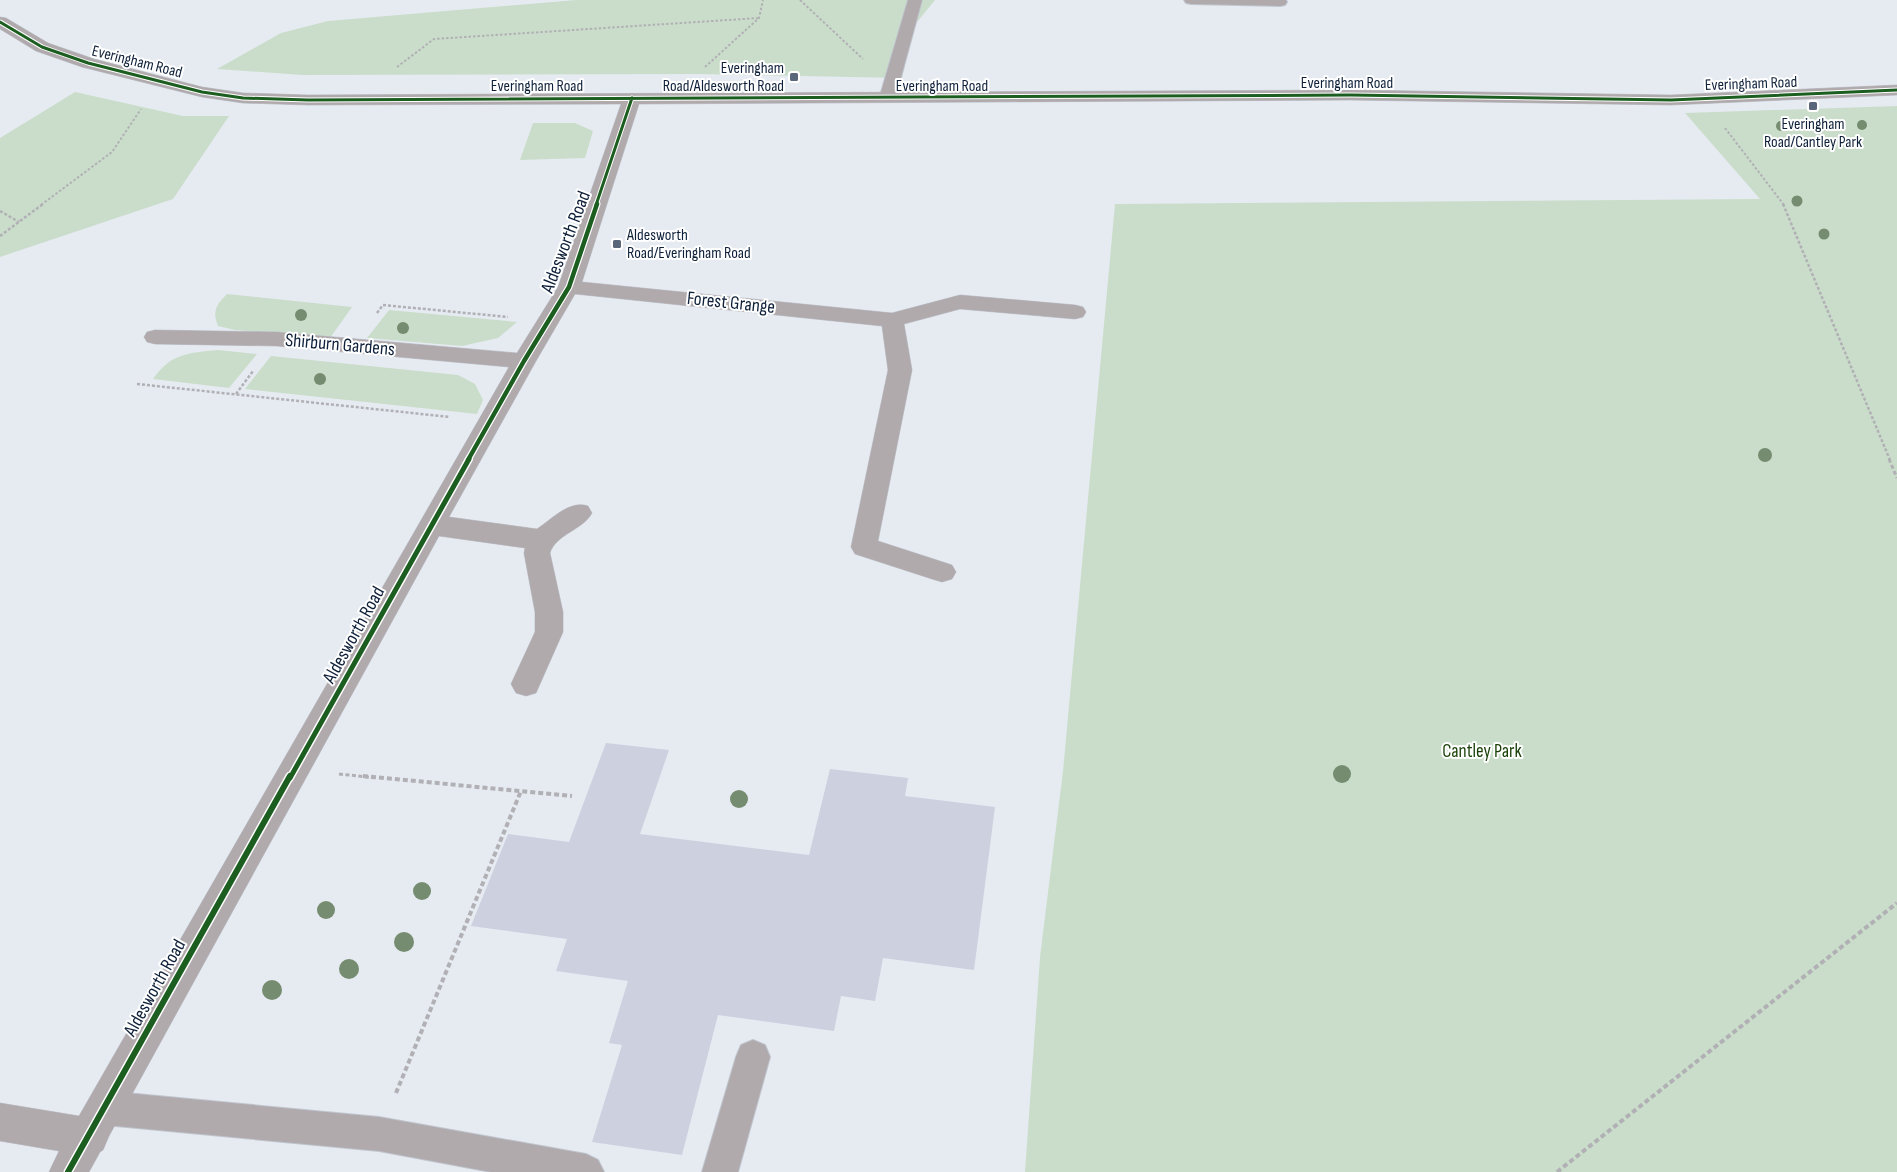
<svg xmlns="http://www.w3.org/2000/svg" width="1897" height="1172" font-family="'Sofia Sans Condensed',sans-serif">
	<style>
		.green { fill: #caddca }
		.building { fill: #ccd0df }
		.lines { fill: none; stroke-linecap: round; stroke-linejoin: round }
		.lane-casing { stroke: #c0c6d0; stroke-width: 2 }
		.street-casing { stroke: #c0c6d0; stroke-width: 1 }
		.path-far3 { stroke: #b1b0b5; stroke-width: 2; stroke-dasharray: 2.5 2; stroke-linecap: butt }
		.path-far2 { stroke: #b1b0b5; stroke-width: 2.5; stroke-dasharray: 3 2; stroke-linecap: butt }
		.path-far1 { stroke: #b1b0b5; stroke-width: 3; stroke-dasharray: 4 2.5; stroke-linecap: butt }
		.path { stroke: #b1b0b5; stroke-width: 4; stroke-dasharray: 5 3; stroke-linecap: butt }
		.lane { fill: #b1aaac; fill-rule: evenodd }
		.street { fill: #b1aaac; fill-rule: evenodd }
		.cycleway-far3-casing { stroke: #fff; stroke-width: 5 }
		.cycleway-far2-casing { stroke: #fff; stroke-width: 7 }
		.cycleway-far1-casing { stroke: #fff; stroke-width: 8 }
		.cycleway-casing { stroke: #fff; stroke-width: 9 }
		.cycleway-far3 { stroke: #1b5e20; stroke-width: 3 }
		.cycleway-far2 { stroke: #1b5e20; stroke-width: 4.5 }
		.cycleway-far1 { stroke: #1b5e20; stroke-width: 5 }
		.cycleway { stroke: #1b5e20; stroke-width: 6 }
		.tree { fill: #758c70 }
		.poi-dot { fill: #5a677a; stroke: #fff; stroke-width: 2 }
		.labels { text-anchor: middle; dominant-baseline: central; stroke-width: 4; stroke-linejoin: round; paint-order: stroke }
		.far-street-label { font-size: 16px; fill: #0e2039; stroke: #fff }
		.far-poi-label { font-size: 16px; fill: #0e2039; stroke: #fff; text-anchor: end }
		.street-label { font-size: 19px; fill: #0e2039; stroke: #fff }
		.park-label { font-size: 19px; fill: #183f06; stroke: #fff }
	</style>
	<rect width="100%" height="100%" fill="#e6ebf2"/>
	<path class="green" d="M576 0H935L913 27 902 78 697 74 302 75 217 69 281 33 328 21Z
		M75 92 183 116H229L173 199 0 257V138Z
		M1897 106V1172H1025L1040 957 1063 771 1115 204 1760 199 1685 113Z
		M533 123H575L593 131 585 158 520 160Z
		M227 294 352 307 330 338 235 330 218 326C212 311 216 305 227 294Z
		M389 310 517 322 498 338 462 346 367 338Z
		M218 350 257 354 229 388 153 379C171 353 188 353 218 350Z
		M271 356 458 375 475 384 483 400 477 414 245 389Z"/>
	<path class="building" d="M606 743 669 750 640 834 809 855 830 769 908 778 905 796 995 807 974 970 883 958 875 1001 841 996 834 1031 718 1015 682 1155 592 1142 622 1045 609 1043 628 981 556 971 567 939 471 926 508 834 569 842Z"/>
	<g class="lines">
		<defs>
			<path id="lane" d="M908 0H922L895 99 893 102H881L879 99Z
				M1184 0H1286L1287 2 1285 5 1280 6 1191 4 1186 3Z
				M753 1040 765 1045 770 1057 738 1172H702L736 1057 741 1045Z
				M105 1091 379 1117 586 1154 598 1160 604 1172H491L379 1151 105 1125 93 1120 88 1108 93 1096Z"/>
			<path id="street" d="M0 17 6 18 48 43 94 59 202 87 243 93 308 95 1351 90 1671 95 1897 85V95L1671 105 1351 100 639 104 582 282 892 313 960 295 1075 305 1083 307 1086 312 1083 317 1075 319 960 309 904 324 912 370 878 541 952 565 956 572 952 579 942 582 932 579 855 554 851 547 888 370 882 326 575 294 536 361 449 517 537 529C552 519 569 500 588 506L592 513C583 530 556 534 550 553L563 612V632L536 693 526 696 516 693 511 684 535 632V612L524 553 525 548 439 536 109 1136 103 1150 100 1152 89 1172H49L59 1151 0 1141V1103L79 1116 509 367 277 346 155 344 147 342 144 337 147 332 155 330 277 332 517 353 558 287 621 104 308 105 243 103 202 97 82 67 36 51 0 29Z"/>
		</defs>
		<use href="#lane" class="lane-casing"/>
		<use href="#street" class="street-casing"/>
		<path class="path-far3" d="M800 0 863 59
			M397 67 434 39 759 18
			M705 67 759 18 763 0
			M1725 128 1784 205
			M41 205 112 152 141 109"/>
		<path class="path-far2" d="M1783 204 1890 460
			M0 211 19 222
			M0 236 43 204
			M377 313 383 305 508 317
			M137 384 450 417
			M236 394 253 371"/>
		<path class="path-far1" d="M1889 459 1897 478
			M339 774 377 778"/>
		<path class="path" d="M363 776 572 796
			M396 1093 521 791
			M1557 1172 1897 903"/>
		<use href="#lane" class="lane"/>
		<use href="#street" class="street"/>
		<defs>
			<path id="cycleway-far3" d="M0 22 42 47 88 63 202 92 243 98 308 100 1351 95 1671 100 1897 90
				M596 205 632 98"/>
			<path id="cycleway-far2" d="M468 460 524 361 569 287 597 204"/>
			<path id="cycleway-far1" d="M290 778 469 459"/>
			<path id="cycleway" d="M68 1172 290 776"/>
		</defs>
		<use href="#cycleway-far3" class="cycleway-far3-casing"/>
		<use href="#cycleway-far2" class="cycleway-far2-casing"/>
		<use href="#cycleway-far1" class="cycleway-far1-casing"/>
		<use href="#cycleway" class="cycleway-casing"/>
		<use href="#cycleway-far3" class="cycleway-far3"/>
		<use href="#cycleway-far2" class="cycleway-far2"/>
		<use href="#cycleway-far1" class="cycleway-far1"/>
		<use href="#cycleway" class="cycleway"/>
	</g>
	<g class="tree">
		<circle cx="1862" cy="125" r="5"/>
		<circle cx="1781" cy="126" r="5"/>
		<circle cx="1825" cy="126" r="5"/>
		<circle cx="1797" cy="201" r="5.5"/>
		<circle cx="1824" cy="234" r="5.5"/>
		<circle cx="301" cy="315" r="6"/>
		<circle cx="403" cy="328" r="6"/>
		<circle cx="320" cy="379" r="6"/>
		<circle cx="1765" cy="455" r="7"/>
		<circle cx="1342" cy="774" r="9"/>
		<circle cx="739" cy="799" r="9"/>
		<circle cx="422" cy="891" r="9"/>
		<circle cx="326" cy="910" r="9"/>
		<circle cx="404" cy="942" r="10"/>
		<circle cx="349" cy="969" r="10"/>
		<circle cx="272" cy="990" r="10"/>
	</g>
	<g class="poi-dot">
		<rect x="789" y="72" width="10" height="10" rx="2.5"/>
		<rect x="1808" y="101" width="10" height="10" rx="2.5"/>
		<rect x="612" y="239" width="10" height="10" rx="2.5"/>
	</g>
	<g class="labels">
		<g class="far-street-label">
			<text transform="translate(137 62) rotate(14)">Everingham Road</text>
			<text x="1347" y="83">Everingham Road</text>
			<text transform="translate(1751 84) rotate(-2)">Everingham Road</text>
			<text x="537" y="86">Everingham Road</text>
			<text x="942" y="86">Everingham Road</text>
		</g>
		<g class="far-poi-label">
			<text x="784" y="68">Everingham<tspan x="784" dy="18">Road/Aldesworth Road</tspan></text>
			<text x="1813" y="124" text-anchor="middle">Everingham<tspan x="1813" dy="18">Road/Cantley Park</tspan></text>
			<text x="627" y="235" text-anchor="start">Aldesworth<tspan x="627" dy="18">Road/Everingham Road</tspan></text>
		</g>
		<g class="street-label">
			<text transform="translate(566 242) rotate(-69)">Aldesworth Road</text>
			<text transform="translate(731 303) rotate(6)">Forest Grange</text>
			<text transform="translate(340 345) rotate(5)">Shirburn Gardens</text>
			<text transform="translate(354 635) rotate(-61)">Aldesworth Road</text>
			<text transform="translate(155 988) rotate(-61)">Aldesworth Road</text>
		</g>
		<g class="park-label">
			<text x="1482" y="751">Cantley Park</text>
		</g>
	</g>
</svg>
